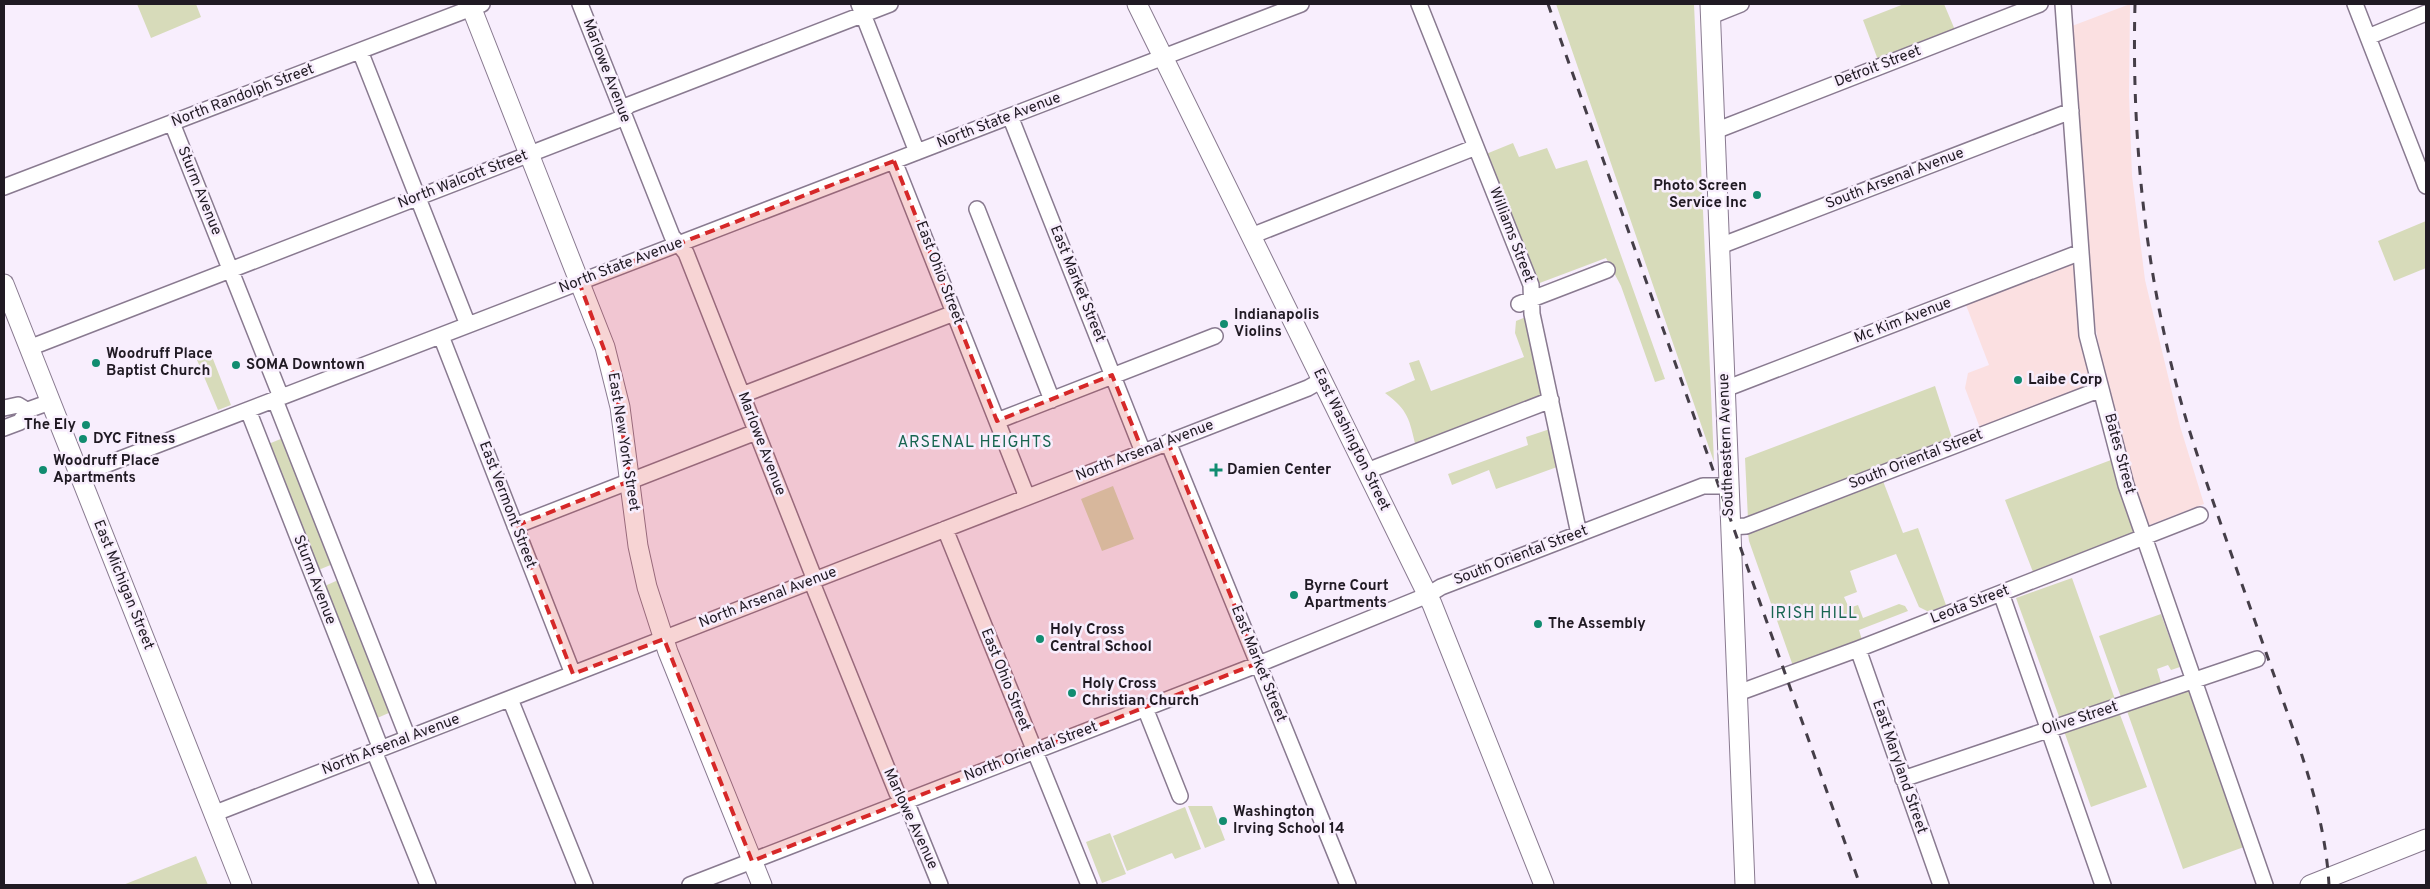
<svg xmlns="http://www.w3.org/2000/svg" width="2430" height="889" font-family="Overpass,sans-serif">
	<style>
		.industrial { fill: #fbe0e1 }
		.green { fill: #d7dbba }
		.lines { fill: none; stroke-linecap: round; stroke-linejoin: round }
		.minor-casing { stroke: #897a90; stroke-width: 18 }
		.major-casing { stroke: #897a90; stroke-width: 21 }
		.minor { stroke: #fff; stroke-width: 15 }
		.major { stroke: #fff; stroke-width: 19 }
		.rail { stroke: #453e48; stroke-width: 3; stroke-dasharray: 9 9; stroke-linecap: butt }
		.marked { fill: #d62828; fill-opacity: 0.2; stroke: #d62828; stroke-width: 4; stroke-dasharray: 10 6; stroke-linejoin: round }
		.poi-dot { fill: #118c70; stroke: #f8eefd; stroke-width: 2 }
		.labels { text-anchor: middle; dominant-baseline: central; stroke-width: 5; stroke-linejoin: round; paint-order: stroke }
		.street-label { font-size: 15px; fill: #201a23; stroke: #f8eefd }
		.poi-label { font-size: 15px; font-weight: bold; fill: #201a23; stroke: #f8eefd; text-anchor: start }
		.neighbourhood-label { font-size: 16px; letter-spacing: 1px; fill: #186551; stroke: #f8eefd }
	</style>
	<rect width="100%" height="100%" fill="#f8eefd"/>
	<path class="industrial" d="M2130 4 2129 95 2132 176 2145 280 2180 426 2204 504 2147 526 2130 476 2104 373 2094 319 2072 26Z
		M2075 263 2093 387 1980 428 1965 388 1968 373 1989 365 1966 305Z"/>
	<path class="green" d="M137 4H196L201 17 151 38Z
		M1556 4H1694L1714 462Z
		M1904 4H1944L1955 30 1878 60 1863 20Z
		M1513 143 1519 157 1547 148 1556 169 1587 160 1665 379 1655 382 1621 286 1606 258 1537 284 1486 154Z
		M2426 221V268L2394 281 2378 241Z
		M1526 317 1542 397 1416 447C1409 419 1409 411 1385 393L1415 380 1409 363 1419 360 1431 391 1524 357 1515 333 1516 321Z
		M211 354 231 405 218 410 197 360Z
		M1935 386 1952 438 1748 519 1745 458Z
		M1550 429 1557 467 1496 489 1489 470 1452 485 1448 474 1528 445 1526 437Z
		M283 438 333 564 316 571 266 445Z
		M2111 460 2134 533 2033 572 2005 500Z
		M1883 481 1903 533 1918 528 1946 605 1929 612 1919 607 1896 554 1850 571 1857 592 1844 597 1849 608 1858 605 1863 618 1899 604 1905 606 1908 611 1859 630 1862 640 1793 666 1749 541 1748 533Z
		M1113 486 1134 539 1102 551 1081 499Z
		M2072 578 2116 702 2061 722 2016 598Z
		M336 581 340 582 391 712 375 719 325 589 327 585Z
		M2161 614 2180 667 2171 670 2168 665 2157 669 2162 686 2122 700 2099 636Z
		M2188 689 2244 847 2183 869 2127 711Z
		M2119 712 2147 787 2091 807 2064 731Z
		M1188 806H1212L1225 840 1205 848Z
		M1185 807 1201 849 1175 859 1172 853 1127 871 1113 836Z
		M1110 833 1126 874 1102 883 1086 842Z
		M196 856 208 885H123Z"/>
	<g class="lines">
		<defs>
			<path id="minor" d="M580 4 672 236 686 253 813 575V585L897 793 908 806 940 885
				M859 4 917 152
				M1419 4 1531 285 1532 314 1579 534
				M2063 4 2087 335 2126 485 2265 885
				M2355 4 2426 186
				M1711 16 1741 4
				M2368 37 2426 13
				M360 51 468 325
				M1010 116 1143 452
				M172 123 281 397
				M1715 131 2040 4
				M894 161 1027 497
				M4 187 482 4
				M977 209 1052 400
				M1251 236 1476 147
				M1720 246 2071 111
				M1519 304 1607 270
				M441 336 573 674
				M29 348 615 121 622 118 625 109 629 105 890 4
				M1725 389 2081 252
				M742 395 954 313
				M275 400 408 738
				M4 408 18 405 23 408 25 414 20 422 4 428
				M248 410 381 749
				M25 411 50 402
				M997 421 1215 336
				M1168 442 1348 885
				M1367 471 1551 400
				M79 475 1301 4
				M515 526 756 432
				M1731 527 1746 526 2101 389
				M945 529 1089 885
				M2001 593 2103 885
				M1858 649 1941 885
				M1738 693 1858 649 2200 515
				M510 699 585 885
				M1145 708 1180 796
				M374 751 428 885
				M1903 779 2257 659
				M213 814 1308 388 1322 380
				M690 885 1254 666 1428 595 1441 587 1703 486H1729"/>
			<path id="major" d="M470 4 605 347 620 407 638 546 647 587 668 652 762 885
				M1137 4 1432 604 1544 885
				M1710 4 1745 885
				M4 284 242 885
				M2310 885 2426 839"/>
		</defs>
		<use href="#minor" class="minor-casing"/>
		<use href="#major" class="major-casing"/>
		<use href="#minor" class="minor"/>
		<use href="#major" class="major"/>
		<path class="rail" d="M1548 4 1860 885
			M2135 4C2131 155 2149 310 2197 454 2222 529 2249 604 2275 678 2299 746 2325 813 2329 885"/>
	</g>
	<path class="marked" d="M894 161 997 421 1112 375 1143 452 1168 442 1258 663 752 861 664 639 573 674 515 526 630 481 614 376 579 282Z"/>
	<g class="poi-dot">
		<circle cx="1757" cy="195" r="5"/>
		<circle cx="1224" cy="324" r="5"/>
		<circle cx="96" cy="363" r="5"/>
		<circle cx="236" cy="365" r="5"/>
		<circle cx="2018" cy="380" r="5"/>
		<circle cx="86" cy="425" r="5"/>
		<circle cx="83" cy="439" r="5"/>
		<circle cx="43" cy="470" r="5"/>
		<path d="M1213.5 462.5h5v5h5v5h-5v5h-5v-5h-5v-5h5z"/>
		<circle cx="1294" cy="595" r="5"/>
		<circle cx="1538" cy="624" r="5"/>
		<circle cx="1040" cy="639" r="5"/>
		<circle cx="1072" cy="693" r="5"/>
		<circle cx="1223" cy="821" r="5"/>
	</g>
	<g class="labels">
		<g class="street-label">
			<text transform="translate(1878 67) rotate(-21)">Detroit Street</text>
			<text transform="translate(606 71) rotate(69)">Marlowe Avenue</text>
			<text transform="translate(243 96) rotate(-21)">North Randolph Street</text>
			<text transform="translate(999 121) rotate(-21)">North State Avenue</text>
			<text transform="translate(1895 179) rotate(-21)">South Arsenal Avenue</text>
			<text transform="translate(463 180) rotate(-21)">North Walcott Street</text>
			<text transform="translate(199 191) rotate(68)">Sturm Avenue</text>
			<text transform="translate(1511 235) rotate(69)">Williams Street</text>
			<text transform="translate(621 266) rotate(-21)">North State Avenue</text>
			<text transform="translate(939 273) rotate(69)">East Ohio Street</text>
			<text transform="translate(1077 284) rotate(68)">East Market Street</text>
			<text transform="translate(1903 321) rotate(-21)">Mc Kim Avenue</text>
			<text transform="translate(1351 440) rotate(64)">East Washington Street</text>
			<text transform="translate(623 442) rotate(81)">East New York Street</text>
			<text transform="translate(761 444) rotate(69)">Marlowe Avenue</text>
			<text transform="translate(1727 445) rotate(-92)">Southeastern Avenue</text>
			<text transform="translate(1145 451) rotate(-21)">North Arsenal Avenue</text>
			<text transform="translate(2119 454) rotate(75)">Bates Street</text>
			<text transform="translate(1916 460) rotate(-21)">South Oriental Street</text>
			<text transform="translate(507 505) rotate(69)">East Vermont Street</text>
			<text transform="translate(1521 556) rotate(-21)">South Oriental Street</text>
			<text transform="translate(314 580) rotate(69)">Sturm Avenue</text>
			<text transform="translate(123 585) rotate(68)">East Michigan Street</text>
			<text transform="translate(768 598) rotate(-21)">North Arsenal Avenue</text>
			<text transform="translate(1970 605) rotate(-21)">Leota Street</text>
			<text transform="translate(1258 664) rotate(68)">East Market Street</text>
			<text transform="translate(1005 680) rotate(68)">East Ohio Street</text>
			<text transform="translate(2080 719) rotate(-18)">Olive Street</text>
			<text transform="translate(391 745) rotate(-21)">North Arsenal Avenue</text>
			<text transform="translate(1031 752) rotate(-21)">North Oriental Street</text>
			<text transform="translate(1899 767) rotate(71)">East Maryland Street</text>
			<text transform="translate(910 819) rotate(65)">Marlowe Avenue</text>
		</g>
		<g class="poi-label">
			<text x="1747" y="186" text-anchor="end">Photo Screen<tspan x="1747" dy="17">Service Inc</tspan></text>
			<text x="1234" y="315">Indianapolis<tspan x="1234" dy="17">Violins</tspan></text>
			<text x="106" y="354">Woodruff Place<tspan x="106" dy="17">Baptist Church</tspan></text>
			<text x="246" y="365">SOMA Downtown</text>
			<text x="2028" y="380">Laibe Corp</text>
			<text x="76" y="425" text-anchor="end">The Ely</text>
			<text x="93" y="439">DYC Fitness</text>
			<text x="53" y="461">Woodruff Place<tspan x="53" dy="17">Apartments</tspan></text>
			<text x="1227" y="470">Damien Center</text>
			<text x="1304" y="586">Byrne Court<tspan x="1304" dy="17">Apartments</tspan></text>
			<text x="1548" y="624">The Assembly</text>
			<text x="1050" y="630">Holy Cross<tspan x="1050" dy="17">Central School</tspan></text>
			<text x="1082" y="684">Holy Cross<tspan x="1082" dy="17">Christian Church</tspan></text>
			<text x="1233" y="812">Washington<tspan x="1233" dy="17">Irving School 14</tspan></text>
		</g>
		<g class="neighbourhood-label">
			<text x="975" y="443">ARSENAL HEIGHTS</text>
			<text x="1814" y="614">IRISH HILL</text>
		</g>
	</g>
	<rect width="2430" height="889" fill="none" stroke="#201a23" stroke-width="10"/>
</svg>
